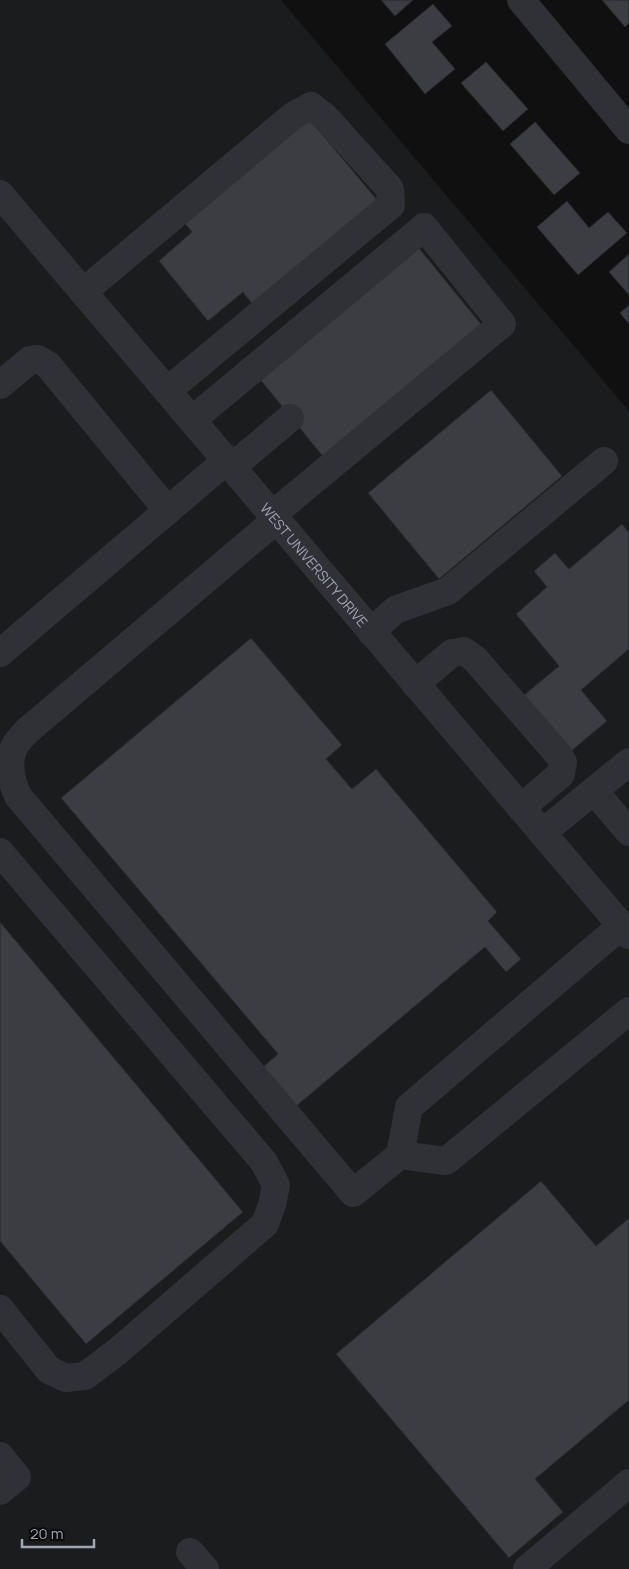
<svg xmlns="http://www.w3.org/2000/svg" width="629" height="1569" font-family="Manrope,sans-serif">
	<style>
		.built { fill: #1b1c1e }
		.building { fill: #3b3d42; stroke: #29292d }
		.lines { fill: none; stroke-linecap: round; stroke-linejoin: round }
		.minor { stroke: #303136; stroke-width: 28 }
		.labels { text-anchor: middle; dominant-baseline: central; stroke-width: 5; stroke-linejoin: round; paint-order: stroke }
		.street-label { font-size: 14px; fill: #9fa6b4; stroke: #0b0b0c }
	</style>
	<rect width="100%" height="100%" fill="#101011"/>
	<path class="built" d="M0 0H281L629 411V1569H0Z"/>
	<path class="building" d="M381 0H413L395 16Z
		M602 0H629V23L625 27Z
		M433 4 452 26 432 42 455 69 425 94 385 44Z
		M486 62 528 109 503 131 461 83Z
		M306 115 378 201 253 305 243 292 208 321 159 261 192 232 181 219Z
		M535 122 580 173 554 195 510 144Z
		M567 201 589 228 608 212 627 233 578 275 537 227Z
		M414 242 484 328 325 459 255 373Z
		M629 254V295L609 272Z
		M629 305V324L620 313Z
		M491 390 562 476 439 579 368 493Z
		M622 524 629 533V649L581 690 607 721 570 752 523 696 559 666 516 614 547 587 534 571 555 553 569 569Z
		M251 638 342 745 326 759 352 789 376 769 497 912 488 921 521 959 506 972 485 947 294 1108 261 1069 278 1054 61 798Z
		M0 922 243 1212 86 1344 0 1241Z
		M541 1181 596 1246 629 1218V1400L535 1479 563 1512 509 1558 336 1354Z"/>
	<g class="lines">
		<g class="minor">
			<path d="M521 0 629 130"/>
			<path id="s1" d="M0 194 629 935"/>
			<path d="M83 292 294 115 311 106 325 117 390 189 391 205 167 391"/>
			<path d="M0 385 30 360 38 359 48 365 168 511"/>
			<path d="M192 420 424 227 502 324 272 515"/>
			<path d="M232 467 290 418"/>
			<path d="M276 520 27 731C24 735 19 739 16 744 6 759 11 781 18 796L353 1193 400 1155"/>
			<path d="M371 632 395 610 448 591 604 461"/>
			<path d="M0 653 226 461"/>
			<path d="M415 684 452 653 464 651 475 659 558 754 563 762 561 774 521 808"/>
			<path d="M594 791 629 832"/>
			<path d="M542 833 629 762"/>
			<path d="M0 852 264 1162 276 1185 272 1205 265 1224 118 1351 85 1376 66 1378 49 1370 0 1309"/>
			<path d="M621 926 409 1107 400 1155 446 1161 629 1011"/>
			<path d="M0 1456 17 1477 0 1491"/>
			<path d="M190 1552 205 1569"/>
			<path d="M527 1569 629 1483"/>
		</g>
	</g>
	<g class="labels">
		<g class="street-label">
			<text stroke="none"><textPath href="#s1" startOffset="486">WEST UNIVERSITY DRIVE</textPath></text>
		</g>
	</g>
	<path d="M22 1539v8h72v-8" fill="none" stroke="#9fa6b4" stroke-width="2.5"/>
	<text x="30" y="1539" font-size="15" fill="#9fa6b4" stroke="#0b0b0c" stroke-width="4" paint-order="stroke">20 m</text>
</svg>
